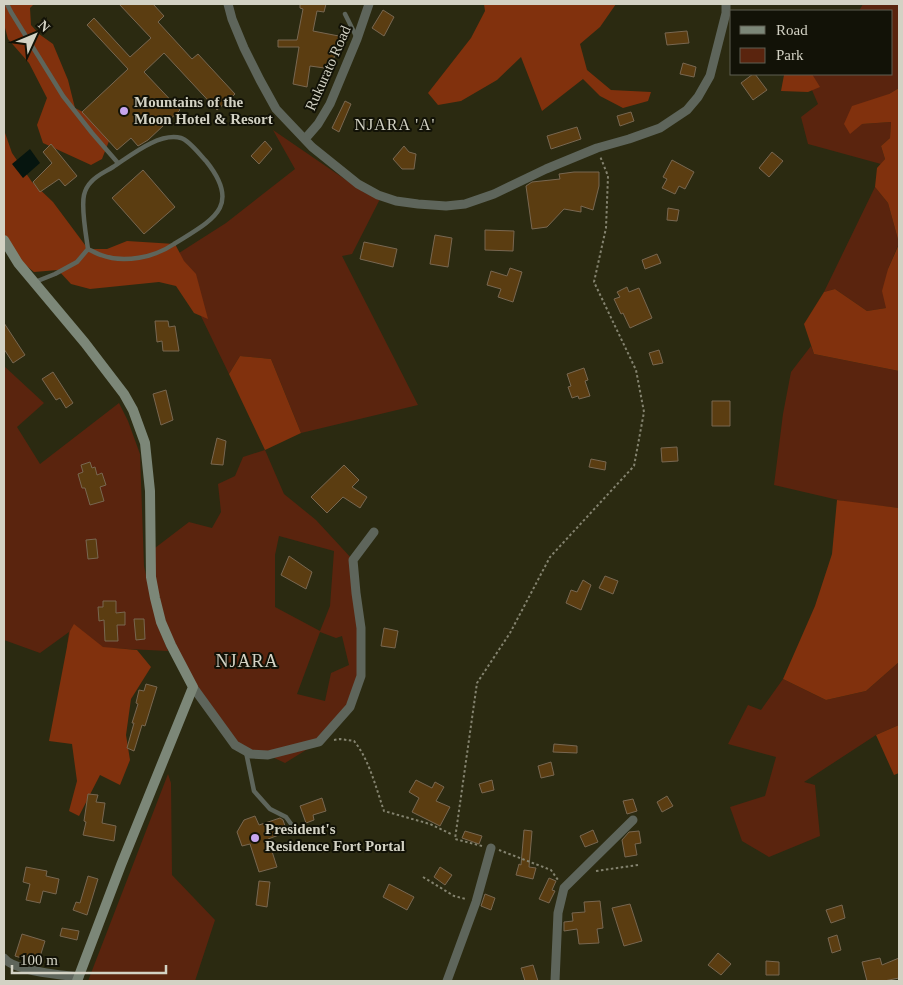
<svg xmlns="http://www.w3.org/2000/svg" width="903" height="985" font-family="Georgia,serif">
	<style>
		.green { fill: #5a240e; fill-rule: evenodd }
		.forest { fill: #81310d }
		.water { fill: #06150f }
		.building { fill: #5b3d11; stroke: #786751 }
		.lines { fill: none; stroke-linecap: round; stroke-linejoin: round }
		.path { stroke: #84836f; stroke-width: 2; stroke-dasharray: 2.5 2.5; stroke-linecap: butt }
		.lane { stroke: #5e655b; stroke-width: 4.5 }
		.street { stroke: #5e655b; stroke-width: 9 }
		.secondary { stroke: #7c8778; stroke-width: 10 }
		.poi-dot { fill: #c7a6ef; stroke: #121207; stroke-width: 2 }
		.labels { text-anchor: middle; dominant-baseline: central; stroke-width: 4; stroke-linejoin: round; paint-order: stroke }
		.street-label { font-size: 15px; fill: #d3d2c4; stroke: #121207 }
		.poi-label { font-size: 15px; font-weight: bold; fill: #d3d2c4; stroke: #121207; text-anchor: start }
		.neighbourhood-label { font-size: 16px; letter-spacing: 1px; fill: #d3d2c4; stroke: #121207 }
		.quarter-label { font-size: 18px; letter-spacing: 1px; fill: #d3d2c4; stroke: #121207 }
	</style>
	<rect width="100%" height="100%" fill="#2b2a11"/>
	<path class="green" d="M863 4H898L899 14V88L889 94 862 124 891 122 890 138 881 146 885 159 881 164 808 144 801 117 818 104 805 74H892V11H859Z
		M273 130 365 193 380 199 352 254 342 256 418 405 301 433 271 359 240 356 229 374 182 277 179 253 226 223 295 169Z
		M875 187 888 203 899 243 888 269 886 308 867 311 835 289 824 292Z
		M811 346 814 354 899 371V508L847 502 774 485 783 414 791 372Z
		M4 366 44 403 17 427 40 464 119 403 128 421 140 454 144 566 157 624 168 651 67 646 69 632 40 653 4 640Z
		M265 450 284 494 316 520 353 560 361 676 350 707 319 742 285 763 268 755 241 749 193 687 161 622 151 551 189 522 212 528 221 512 218 484 235 476 243 457ZM279 536 334 551 330 606 320 631 275 607V555ZM320 632 336 638 342 636 349 665 331 673 325 701 297 694Z
		M899 662V725L876 735 804 782 815 785 820 836 769 857 742 841 730 807 765 796 776 757 728 744 748 705 761 710 783 679 826 700 866 691Z
		M168 774 171 783 172 875 215 920 195 981H88Z"/>
	<path class="forest" d="M4 4H34L30 8 31 25 39 34 53 44 68 80 75 108 91 116 109 141 102 159 91 165 43 143 37 125 47 98 29 63 8 39 4 24Z
		M484 4H616L600 27 580 44 587 70 611 90 651 92 648 101 623 108 600 96 583 79 542 111 521 57 497 80 461 101 438 105 428 93 471 38 485 11Z
		M783 74H812L820 87 808 92 781 91 784 75Z
		M899 88V243L888 203 875 187 877 168 885 159 881 146 890 138 891 122 862 124 850 134 844 124 852 106 889 94Z
		M4 130 12 153 32 182 53 202 88 249H107L127 241 175 244 184 261 196 274 208 319 194 313 176 286 159 282 90 289 71 284 58 270 34 272 13 255 4 240Z
		M899 244V371L814 354 804 324 824 292 835 289 867 311 886 308 882 291 888 269Z
		M240 356 271 359 301 433 265 450 229 374Z
		M837 500 899 508V662L866 691 826 700 783 679 815 606 832 554Z
		M74 624 103 647 137 650 151 667 131 699 126 735 130 760 120 785 100 775 79 816 69 811 77 781 72 744 49 741 70 631Z
		M899 725V773L894 775 876 735Z"/>
	<path class="water" d="M30 149 40 163 23 178 12 164Z"/>
	<path class="building" d="M119 4H153L164 16 158 22 192 59 198 54 235 94 217 110 164 53 144 72 180 110 148 140 138 146 131 138 117 150 82 112 128 69 87 25 94 18 130 57 151 38Z
		M300 4H326L324 12 317 11 313 31 344 37 342 48 336 47 332 69 310 66 307 87 293 84 299 47H278V40H297L303 9 300 8Z
		M383 10 394 17 384 36 372 28Z
		M687 31 689 43 667 45 665 33Z
		M683 63 696 67 694 77 680 74Z
		M753 74H755L767 90 753 100 741 83Z
		M345 101 351 104 339 132 332 128Z
		M631 112 634 121 620 126 617 116Z
		M577 127 581 139 551 149 547 136Z
		M265 141 272 149 259 164 251 156Z
		M51 144 77 176 65 186 59 179 40 192 33 182 52 163 43 152Z
		M404 146 409 152 416 154 414 169H402L393 159Z
		M772 152 783 161 769 177 759 168Z
		M672 160 694 172 685 189 679 186 675 194 662 188 667 179 663 177Z
		M143 170 175 207 144 234 112 198Z
		M574 172H599V186L593 210 581 206V212L564 209 547 227 532 229 526 186 532 182 560 179 559 174Z
		M668 208 679 210 677 221 667 220Z
		M485 230 514 231 513 251 485 250Z
		M435 235 452 238 448 267 430 264Z
		M364 242 397 249 393 267 360 259Z
		M657 254 661 263 645 269 642 260Z
		M510 268 522 272 513 302 498 297 501 289 487 285 491 271 507 276Z
		M627 287 629 292 639 288 652 318 630 328 623 313 621 314 614 299 620 297 617 292Z
		M155 321H168L169 327 175 326 179 351H163L162 341 157 342Z
		M4 323 25 355 13 363 4 349Z
		M659 350 663 363 653 365 649 353Z
		M584 368 588 380 585 381 590 396 579 399 578 396 572 398 568 387 571 386 567 374Z
		M53 372 73 403 66 408 60 398 56 400 42 379Z
		M166 390 173 420 161 425 153 394Z
		M712 401H730V426H712Z
		M217 438 226 441 223 465 211 464Z
		M677 447 678 461 662 462 661 448Z
		M591 459 606 462 605 470 589 467Z
		M90 462 92 468 95 467 97 475 102 473 106 485 100 487 104 501 90 505 85 488H82L78 474 83 472 81 465Z
		M344 465 359 480 352 487 367 497 360 508 343 497 327 513 311 497Z
		M96 539 98 558 88 559 86 540Z
		M289 556 312 572 306 589 281 575Z
		M605 576 618 581 613 594 599 588Z
		M583 580 591 585 581 610 566 603 571 590 577 592Z
		M103 601H116V613L125 612V625H117L118 641H105L104 620 99 621 98 607H103Z
		M134 619H144L145 639 136 640Z
		M384 628 398 631 395 648 381 646Z
		M146 684 157 687 145 726 142 725 134 751 127 748 134 723H132L138 704 136 703 139 690 144 691Z
		M554 744 577 746V753L553 752Z
		M551 762 554 775 541 778 538 766Z
		M416 780 432 788 435 782 444 787 436 801 450 807 440 826 412 812 419 798 409 792Z
		M492 780 494 790 482 793 479 784Z
		M88 794 98 795 96 802 105 803 102 823 116 826 114 841 83 835 86 822 84 821Z
		M667 796 673 806 662 812 657 802Z
		M322 798 326 811 313 815 314 820 306 823 300 806Z
		M633 799 637 811 627 814 623 801Z
		M255 816 259 825 280 818 283 820 287 832 268 839 277 867 259 872 250 844 242 846 237 832 244 820Z
		M524 830 532 831 529 867 536 868 533 879 516 875 519 864 521 865Z
		M593 830 598 842 585 847 580 836Z
		M465 831 482 836 479 844 462 838Z
		M639 831 641 843 635 844 637 855 625 857 622 840 629 832Z
		M26 867 47 871 46 876 59 879 56 894 43 891 40 903 26 900 30 884 23 882Z
		M440 867 452 875 445 885 434 877Z
		M88 876 98 879 87 915 73 910 76 902 80 903Z
		M549 878 556 881 552 890 555 891 549 903 539 899Z
		M259 881 270 882 267 907 256 905Z
		M389 884 414 897 407 910 383 897Z
		M485 894 495 898 491 910 481 906Z
		M600 901 603 928 597 929 599 943 579 944 577 929 564 931V922L573 921 572 913 585 912 584 902Z
		M630 904 642 941 624 946 612 908Z
		M842 905 845 918 831 923 826 910Z
		M62 928 79 931 77 940 60 936Z
		M22 934 45 941 38 963 15 956Z
		M837 935 841 950 832 953 828 938Z
		M718 953 731 964 721 975 708 965Z
		M880 958 882 965 899 958V978L884 981H867L862 962Z
		M766 961 779 962V975H766Z
		M533 965 538 981H525L521 968Z"/>
	<g class="lines">
		<path class="path" d="M334 740 340 739 354 741C369 759 376 788 384 811L430 824 451 834
			M482 846 455 839 477 683 510 633 550 557 634 466 644 412 636 370 594 282 606 228 608 176 600 156
			M499 850 551 870 558 880
			M596 871 638 865
			M423 877 454 896 466 899"/>
		<path class="lane" d="M7 4 11 12 63 96 92 133 118 163
			M345 14 357 38
			M35 282 55 274 77 262 88 249C86 235 81 208 84 195 85 191 88 185 91 182 97 175 105 172 113 167 130 156 159 132 181 138 189 140 200 155 206 161 243 207 212 220 174 244 155 257 124 264 101 255 97 254 92 251 88 249
			M246 752 254 791 270 809 286 817 294 828"/>
		<path class="street" d="M228 4 232 19 244 48 260 80 276 109 312 147 358 184 378 195 396 201 418 204 446 206 465 204 494 194 546 169 597 148 629 139 660 128 687 110 698 97 710 76 726 13V4
			M305 139 318 124 330 104 357 39 369 4
			M193 687 235 745 251 754 268 755 319 742 350 707 361 676V628L356 593 353 560 374 532
			M4 958C13 971 62 975 79 977
			M447 981 476 902 491 848
			M555 981 558 913 564 888 633 820"/>
		<path class="secondary" d="M4 240 18 263 85 343 124 394 133 410 145 443 150 491 151 577 155 598 161 622 171 645 193 687 121 865 77 981"/>
	</g>
	<g class="poi-dot">
		<circle cx="124" cy="111" r="5"/>
		<circle cx="255" cy="838" r="5"/>
	</g>
	<g class="labels">
		<g class="street-label">
			<text transform="translate(328 68) rotate(-66)">Rukurato Road</text>
		</g>
		<g class="poi-label">
			<text x="134" y="102">Mountains of the<tspan x="134" dy="17">Moon Hotel &amp; Resort</tspan></text>
			<text x="265" y="829">President's<tspan x="265" dy="17">Residence Fort Portal</tspan></text>
		</g>
		<g class="neighbourhood-label">
			<text x="395" y="124">NJARA 'A'</text>
		</g>
		<g class="quarter-label">
			<text x="247" y="661">NJARA</text>
		</g>
	</g>
	<rect width="903" height="985" fill="none" stroke="#d3d2c4" stroke-width="10"/>
	<rect x="730" y="10" width="162" height="65" fill="#121207" stroke="#5f5f53"/>
	<rect x="740" y="26" width="25" height="8" fill="#7c8778" stroke="#5f5f53"/>
	<text x="776" y="35" font-size="15" fill="#d3d2c4">Road</text>
	<rect x="740" y="48" width="25" height="15" fill="#5a240e" stroke="#5f5f53"/>
	<text x="776" y="60" font-size="15" fill="#d3d2c4">Park</text>
	<g transform="translate(35 35) rotate(46)" stroke="#121207" stroke-width="4" paint-order="stroke">
	<path d="M0-4L9 19L0 12L-9 19Z" fill="#d3d2c4"/>
	<text y="-8" font-size="14" font-weight="bold" text-anchor="middle" fill="#d3d2c4">N</text>
	</g>
	<path d="M12 965v8h154v-8" fill="none" stroke="#d3d2c4" stroke-width="2.5"/>
	<text x="20" y="965" font-size="15" fill="#d3d2c4" stroke="#121207" stroke-width="4" paint-order="stroke">100 m</text>
</svg>
